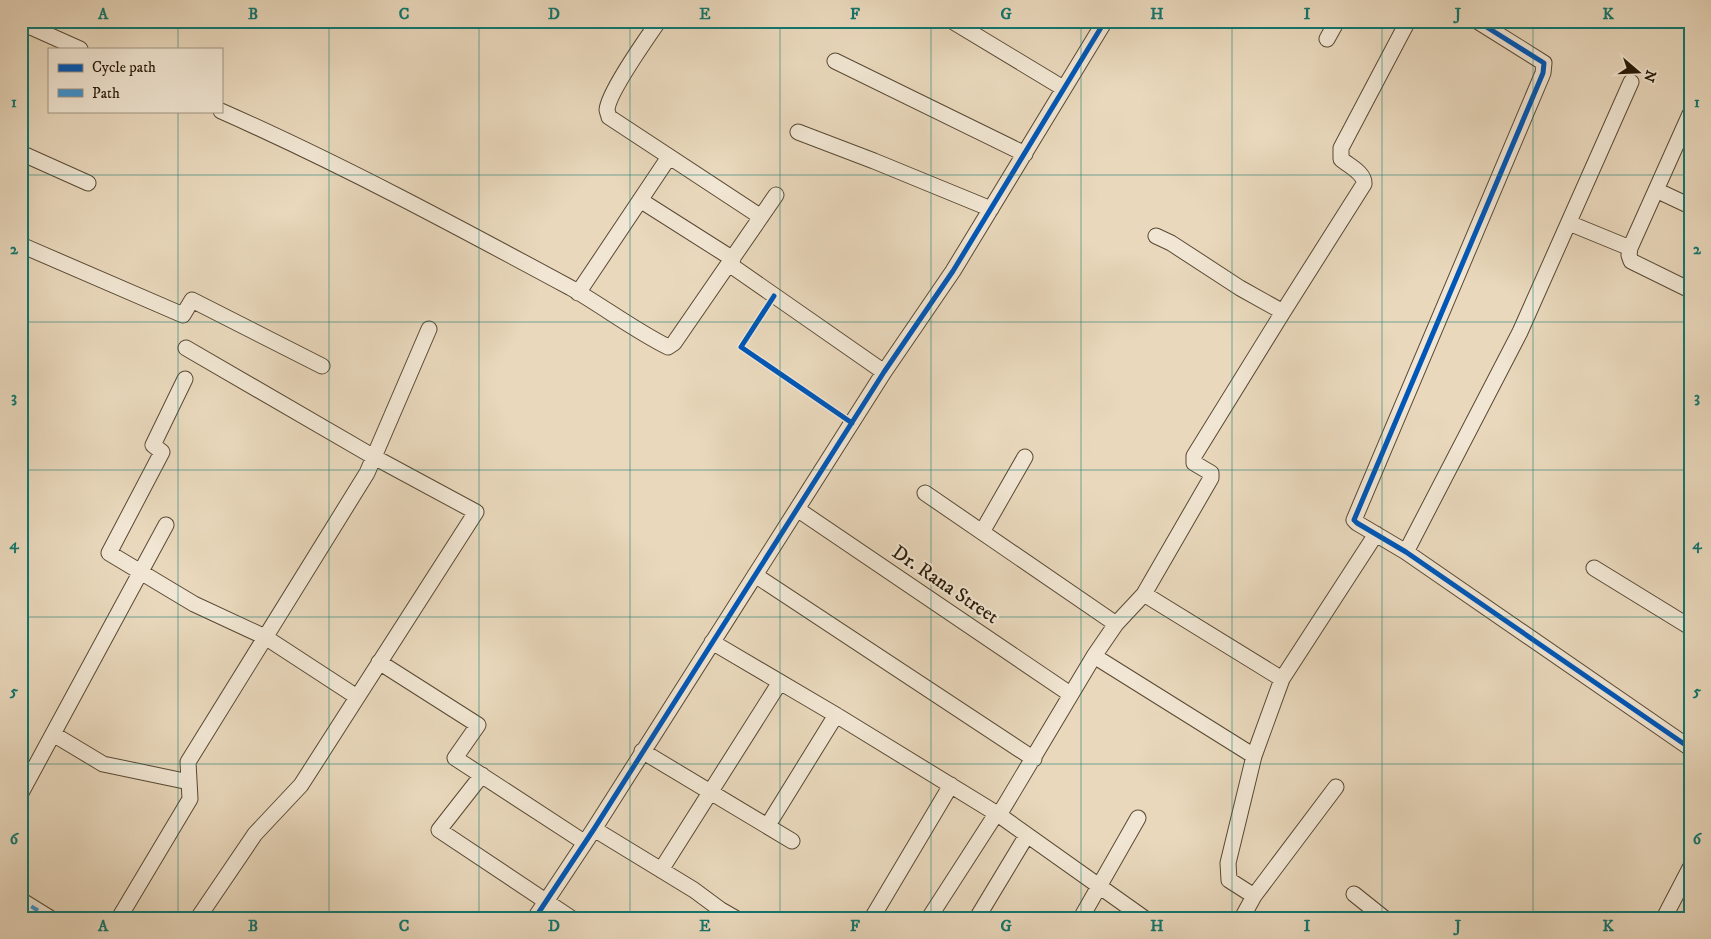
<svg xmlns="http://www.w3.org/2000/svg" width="1711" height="939" font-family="'IM FELL DW Pica',serif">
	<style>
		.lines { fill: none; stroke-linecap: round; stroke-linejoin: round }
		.minor-casing { stroke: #594934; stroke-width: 17 }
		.minor { stroke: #f1e6d3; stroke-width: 15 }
		.quiet { stroke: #3c93d1; stroke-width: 4; stroke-dasharray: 8 4; stroke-linecap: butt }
		.cycleway-casing { stroke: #f1e6d3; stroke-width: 8 }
		.cycleway { stroke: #0057b8; stroke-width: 5 }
		.grid { fill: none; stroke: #0f766e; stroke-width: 1; stroke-opacity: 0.55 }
		.labels { text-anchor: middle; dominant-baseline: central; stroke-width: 4.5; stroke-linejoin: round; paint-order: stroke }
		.street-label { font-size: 20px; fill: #291907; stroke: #f1e6d3 }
		.neatline { fill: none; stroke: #0f766e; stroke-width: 2 }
		.grid-label { font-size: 16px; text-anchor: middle; font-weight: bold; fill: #0f766e }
	</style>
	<rect width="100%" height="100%" fill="#e9d8bc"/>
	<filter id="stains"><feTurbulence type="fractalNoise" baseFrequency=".004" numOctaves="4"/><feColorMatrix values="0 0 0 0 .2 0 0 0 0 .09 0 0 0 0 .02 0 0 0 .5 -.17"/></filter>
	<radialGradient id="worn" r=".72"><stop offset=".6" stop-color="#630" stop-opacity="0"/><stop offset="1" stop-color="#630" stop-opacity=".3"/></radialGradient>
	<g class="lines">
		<defs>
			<path id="minor" d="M952 21 1063 88
				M1477 21 1544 63 1543 73 1354 520 1357 523 1406 552 1690 748
				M658 22C647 38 608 93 607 110 607 111 609 116 609 117L761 217
				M24 24 80 49
				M1327 39 1337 21
				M835 61 1025 154
				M221 111C341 164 456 226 571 288 604 307 634 330 668 347L674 343 776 195
				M1690 114 1630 248 1629 255 1631 261 1690 290
				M798 132 874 161 991 209
				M21 153 88 183
				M1656 190 1690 206
				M640 200 733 259
				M1569 223 1630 248
				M1156 236 1171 243 1240 288 1283 312
				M21 245 183 315 192 300 322 366
				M729 264 884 372
				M578 293 669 157
				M186 348 374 457 476 512 301 785 255 834 198 918
				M185 379 153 445 162 452 109 553 194 604 265 637 357 697
				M925 493 1116 624
				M797 509 1070 694
				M982 532 1025 457
				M1406 552 1520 332 1631 82
				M1594 568 1690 627
				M755 575 1034 759
				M1144 594 1282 679
				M712 642 836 715 999 815 1144 918
				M1094 656 1254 756
				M379 662 478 725 455 758 584 842
				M53 734 103 764 189 782
				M642 751 792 841
				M482 775 439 830 571 918
				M21 793 166 525
				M999 815 1094 656 1116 624 1144 594 1211 478V473L1194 463V456L1283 312 1364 184C1365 173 1349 166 1341 159V148L1408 21
				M768 825 836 715
				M594 829 694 890 721 910 735 918
				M661 870 780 682
				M1354 894 1384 918
				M1254 896 1229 880 1228 863 1254 756 1282 679 1376 534
				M21 900 50 918
				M119 918 190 799 188 762 367 473 429 329
				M535 918 594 829 884 372 953 271 1105 21
				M872 918 951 785
				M929 918 996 814
				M977 918 1027 835
				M1081 918 1138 818
				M1242 918 1254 896 1336 787
				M1664 918 1690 868"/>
		</defs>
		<use href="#minor" class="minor-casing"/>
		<use href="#minor" class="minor"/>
		<path class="quiet" d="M21 900 50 918"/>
		<defs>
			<path id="cycleway" d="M1477 21 1544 63 1543 73 1354 520 1357 523 1406 552 1690 748
				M774 296 741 347 852 423
				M535 918 594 829 884 372 953 271 1105 21"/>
		</defs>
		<use href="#cycleway" class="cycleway-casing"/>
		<use href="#cycleway" class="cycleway"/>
	</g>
	<path class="grid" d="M178 21V49M329 21V918M479 21V918M630 21V918M780 21V918M931 21V918M1081 21V918M1232 21V918M1382 21V918M1533 21V918M178 111V918M21 175H1690M21 322H1690M21 470H1690M21 617H1690M21 764H1690"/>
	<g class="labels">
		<g class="street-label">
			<text transform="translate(945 585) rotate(34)">Dr. Rana Street</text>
		</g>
	</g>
	<rect width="1711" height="939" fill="none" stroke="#e9d8bc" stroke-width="55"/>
	<rect x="48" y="48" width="175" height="65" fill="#f1e6d3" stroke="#a19481"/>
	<rect x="58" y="64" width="25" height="8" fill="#0057b8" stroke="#a19481"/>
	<text x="92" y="72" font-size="15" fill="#291907">Cycle path</text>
	<rect x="58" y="89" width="25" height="8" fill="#3c93d1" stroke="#a19481"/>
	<text x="92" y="98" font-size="15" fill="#291907">Path</text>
	<g transform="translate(1638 72) rotate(109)" stroke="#f1e6d3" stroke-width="4" paint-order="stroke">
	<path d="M0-4L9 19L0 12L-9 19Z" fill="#291907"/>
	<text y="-8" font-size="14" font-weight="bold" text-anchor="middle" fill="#291907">N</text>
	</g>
	<rect x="28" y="28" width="1656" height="884" class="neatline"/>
	<g class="grid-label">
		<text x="103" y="19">A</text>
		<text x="253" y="19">B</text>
		<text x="404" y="19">C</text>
		<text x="554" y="19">D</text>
		<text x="705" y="19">E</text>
		<text x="855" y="19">F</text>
		<text x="1006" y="19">G</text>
		<text x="1157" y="19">H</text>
		<text x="1307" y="19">I</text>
		<text x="1458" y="19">J</text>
		<text x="1608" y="19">K</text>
		<text x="14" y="107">1</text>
		<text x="1697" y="107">1</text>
		<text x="14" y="254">2</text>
		<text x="1697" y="254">2</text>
		<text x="14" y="402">3</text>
		<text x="1697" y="402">3</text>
		<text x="14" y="549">4</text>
		<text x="1697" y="549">4</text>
		<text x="14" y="696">5</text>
		<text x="1697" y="696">5</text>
		<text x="14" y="844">6</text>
		<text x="1697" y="844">6</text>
		<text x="103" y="931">A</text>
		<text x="253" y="931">B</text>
		<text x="404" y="931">C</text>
		<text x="554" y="931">D</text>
		<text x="705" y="931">E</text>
		<text x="855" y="931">F</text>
		<text x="1006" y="931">G</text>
		<text x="1157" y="931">H</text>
		<text x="1307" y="931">I</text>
		<text x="1458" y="931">J</text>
		<text x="1608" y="931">K</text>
	</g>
	<rect width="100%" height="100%" filter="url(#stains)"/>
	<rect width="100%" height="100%" fill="url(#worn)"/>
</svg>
